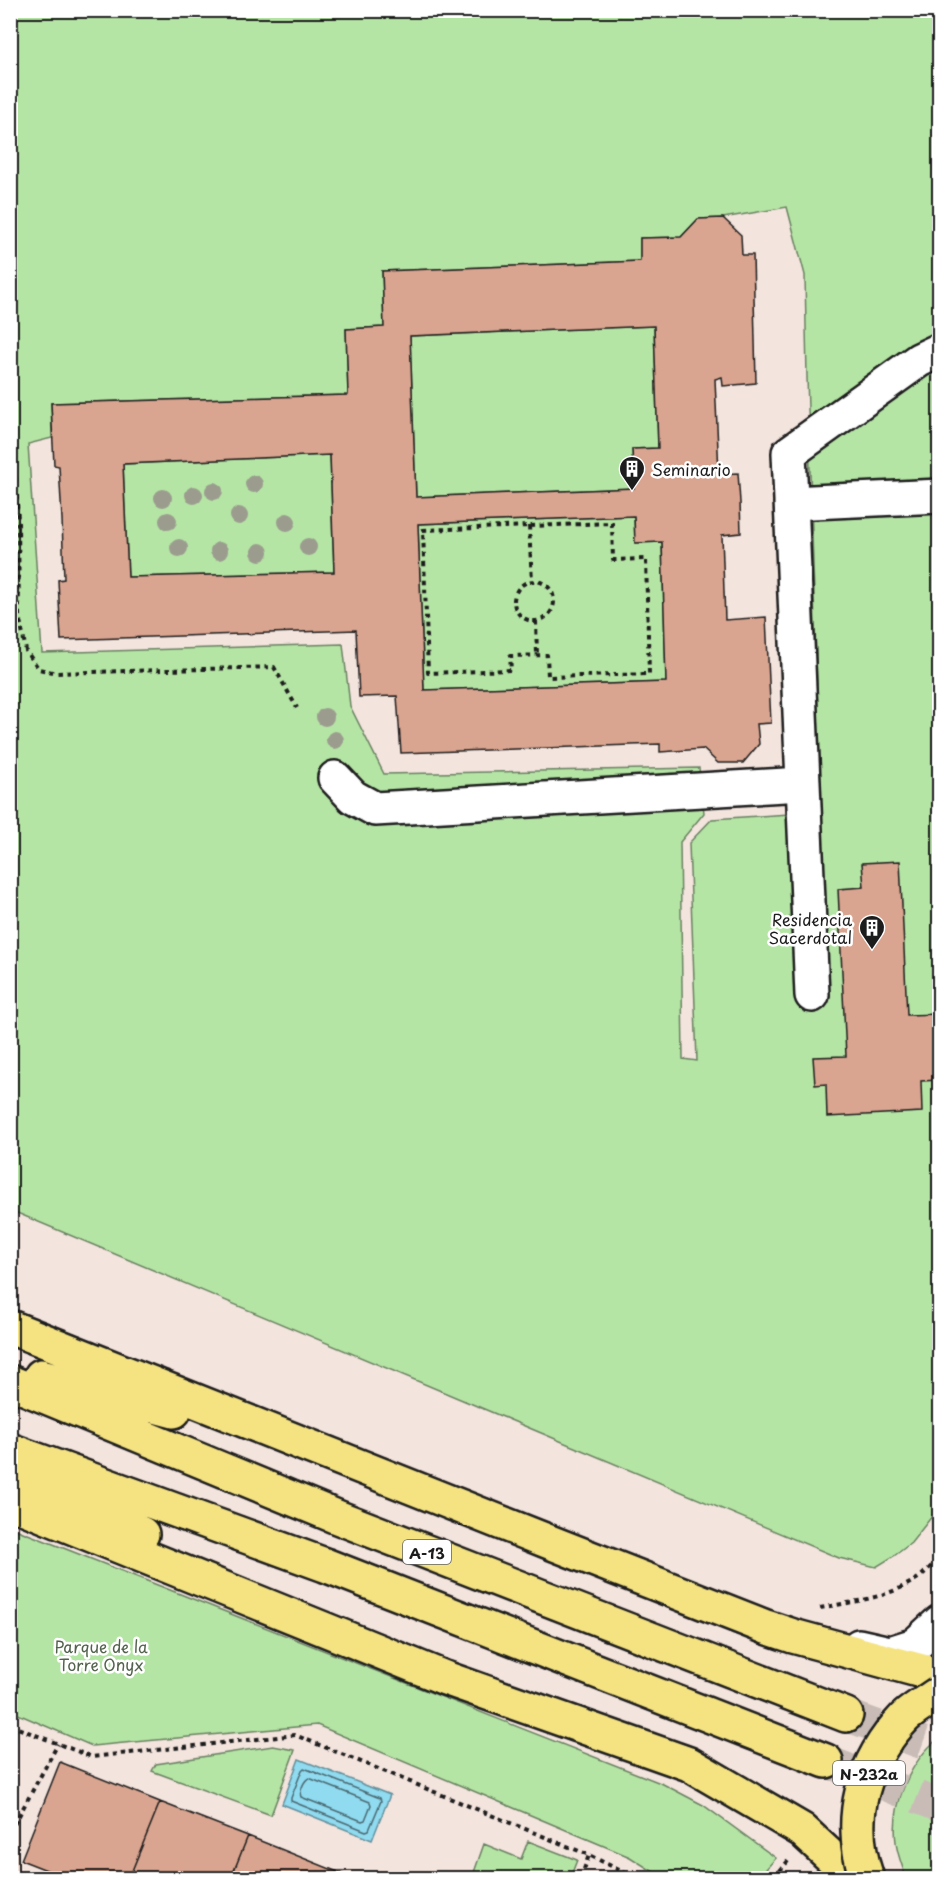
<svg xmlns="http://www.w3.org/2000/svg" width="950" height="1889" font-family="'Playpen Sans',sans-serif">
	<style>
		.green { fill: #b5e5a5; stroke: #688060; stroke-width: 1.5; fill-rule: evenodd }
		.water { fill: #90dbf0; stroke: #628f9b; stroke-width: 1.5 }
		.lines { fill: none; stroke-linecap: round; stroke-linejoin: round }
		.shore { stroke: #4a6871; stroke-width: 1.5 }
		.building { fill: #daa590; stroke: #1c1c1c; stroke-width: 1.5; fill-rule: evenodd }
		.highway-tunnel { stroke: #c9bcb7; stroke-width: 33; stroke-dasharray: 33 16; stroke-linecap: butt }
		.minor-casing { stroke: #1c1c1c; stroke-width: 38 }
		.highway-casing { stroke: #1c1c1c; stroke-width: 38 }
		.path { stroke: #1c1c1c; stroke-width: 4; stroke-dasharray: 4.5 4.5; stroke-linecap: butt }
		.minor { stroke: #fff; stroke-width: 33 }
		.highway { stroke: #f5e382; stroke-width: 33 }
		.major-bridge-casing { stroke: #1c1c1c; stroke-width: 38; stroke-linecap: butt }
		.major-bridge { stroke: #f5e382; stroke-width: 33 }
		.tree { fill: #9b9c8e }
		.labels { text-anchor: middle; dominant-baseline: central; stroke-width: 5; stroke-linejoin: round; paint-order: stroke }
		.shield { fill: #fff; stroke: #606060; stroke-width: 1.5 }
		.shield-label { font-size: 15px; font-weight: bold; fill: #1c1c1c }
		.poi-label { font-size: 16px; fill: #1c1c1c; stroke: #fff; text-anchor: start }
		.park-label { font-size: 16px; fill: #52624c; stroke: #fff }
	</style>
	<rect width="100%" height="100%" fill="#f4e4de"/>
	<filter id="ink" filterUnits="userSpaceOnUse"><feTurbulence type="fractalNoise" baseFrequency=".0167" numOctaves="2"/><feDisplacementMap in="SourceGraphic" scale="12" xChannelSelector="R" yChannelSelector="G"/><feConvolveMatrix kernelMatrix="1 2 1 2 8 2 1 2 1" color-interpolation-filters="sRGB"/></filter>
	<g filter="url(#ink)">
		<path class="green" d="M11 11H939L940 1506 911 1543 894 1556 876 1567 839 1558 10 1210ZM787 207 805 275 807 377 821 812 712 819 689 843 697 1061 683 1059 680 842 704 813 699 768 384 774 350 706 343 644 42 653 28 444 52 438 51 403 348 395 346 329 384 327 382 271 640 261V238L681 237 698 219 723 218Z
			M654 326 658 448 632 449 634 488 416 497 410 336Z
			M330 455 334 572 128 577 123 464Z
			M634 516 635 543 662 542 666 682 424 690 418 524Z
			M10 1527 663 1784 703 1805 776 1858 758 1878H663L630 1857 317 1725 92 1746 11 1711Z
			M939 1738V1878H906C903 1867 897 1854 896 1842 891 1805 910 1761 939 1738Z
			M273 1746 295 1750 271 1815 152 1771 156 1764Z
			M528 1841 577 1860 570 1878H472L484 1844 521 1859Z"/>
		<path class="water" d="M299 1759 390 1795 372 1840 282 1804Z"/>
		<g class="lines">
			<path class="shore" d="M304 1768 380 1798 381 1801 369 1830 366 1831 291 1801V1798L302 1770Z
				M309 1778 370 1802 371 1805 365 1820 362 1821 301 1797C299 1792 304 1780 309 1778Z"/>
		</g>
		<path class="building" d="M723 218 741 235 742 255H753L756 383 723 386 722 377 715 379 719 474 738 473 740 502 741 533 722 535 725 620 766 617 771 723 757 724 759 744 743 763H718L703 749 660 752V744L401 753 397 696 359 697 356 630 61 640 58 580 64 579 62 519 59 466 54 465 51 403 348 395 346 329 384 327 382 271 640 261V238L681 237 698 219ZM654 326 658 448 632 449 634 488 416 497 410 336ZM330 455 334 572 128 577 123 464ZM634 516 635 543 662 542 666 682 424 690 418 524Z
			M900 861 907 1015 940 1014V1080L921 1081 922 1112 827 1117 826 1084 815 1085 813 1057 846 1056 838 889 864 887 862 863Z
			M60 1762 160 1802 129 1878H67L21 1860Z
			M160 1802 248 1836 231 1878H129Z
			M248 1836 348 1876 346 1878H231Z"/>
		<g class="lines">
			<path class="highway-tunnel" d="M846 1715 940 1749
				M826 1761 940 1806"/>
			<defs>
				<path id="minor" d="M791 503 940 496
					M335 778 353 797 375 809 803 784
					M812 995 789 453 919 360 940 350
					M859 1646 890 1653 915 1645 940 1622"/>
				<path id="highway" d="M10 1327 547 1541 766 1627 793 1636 940 1676
					M41 1376 174 1411
					M10 1382 337 1517 846 1715
					M10 1450 325 1565 826 1761
					M10 1464 41 1486 142 1534
					M10 1502 445 1678 689 1764 802 1830 854 1878"/>
			</defs>
			<use href="#minor" class="minor-casing"/>
			<use href="#highway" class="highway-casing"/>
			<path class="path" d="M10 435H13L18 522 19 615 26 651 39 669 57 673 274 667 297 708
				M10 522H18
				M612 523 613 560 646 559 649 674 548 677 547 655 510 656 511 670 428 673 423 530Z
				M529 526 532 582
				M514 601a20 20 0 1 1 40 0a20 20 0 1 1-40 0Z
				M536 621 537 655
				M820 1608C852 1602 887 1598 915 1580 924 1575 932 1565 940 1558
				M10 1725 92 1757 295 1735 589 1855 635 1878
				M10 1832 58 1744
				M10 1875 11 1878
				M581 1878 589 1855
				M774 1878 788 1861"/>
			<use href="#minor" class="minor"/>
			<use href="#highway" class="highway"/>
			<defs>
				<path id="major-bridge" d="M867 1878C846 1819 862 1762 905 1717 915 1708 928 1701 939 1693"/>
			</defs>
			<use href="#major-bridge" class="major-bridge-casing"/>
			<use href="#major-bridge" class="major-bridge"/>
		</g>
		<g class="tree">
			<circle cx="254" cy="484" r="9"/>
			<circle cx="214" cy="491" r="9"/>
			<circle cx="194" cy="495" r="9"/>
			<circle cx="163" cy="498" r="9"/>
			<circle cx="239" cy="516" r="9"/>
			<circle cx="168" cy="521" r="9"/>
			<circle cx="287" cy="522" r="9"/>
			<circle cx="308" cy="547" r="9"/>
			<circle cx="179" cy="548" r="9"/>
			<circle cx="219" cy="551" r="9"/>
			<circle cx="260" cy="552" r="9"/>
			<circle cx="325" cy="717" r="9"/>
			<circle cx="335" cy="740" r="9"/>
		</g>
	</g>
	<defs>
		<symbol id="building-pin" viewBox="-11 -11 22 30"><path d="M0 17L-7.5 6A9.5 9.5 0 1 1 7.5 6Z" fill="#1c1c1c" stroke="#fff"/><path d="M-4-6H4V6H1V3H-1V6H-4ZM-2.5-4.3h1.7v1.8h-1.7ZM.8-4.3h1.7v1.8H.8ZM-2.5-1h1.7V.8h-1.7ZM.8-1h1.7V.8H.8Z" fill="#fff"/></symbol>
	</defs>
	<g fill-rule="evenodd">
		<use href="#building-pin" x="617" y="454" width="30" height="40"/>
		<use href="#building-pin" x="857" y="913" width="30" height="40"/>
	</g>
	<g class="labels">
		<g class="shield">
			<rect x="403" y="1540" width="48" height="24" rx="4.5"/>
			<rect x="833" y="1761" width="72" height="24" rx="4.5"/>
		</g>
		<g class="shield-label">
			<text x="427" y="1552">A-13</text>
			<text x="869" y="1773">N-232a</text>
		</g>
		<g class="poi-label">
			<text x="652" y="469">Seminario</text>
			<text x="852" y="919" text-anchor="end">Residencia<tspan x="852" dy="18">Sacerdotal</tspan></text>
		</g>
		<g class="park-label">
			<text x="101" y="1646">Parque de la<tspan x="101" dy="18">Torre Onyx</tspan></text>
		</g>
	</g>
	<rect width="950" height="1889" fill="none" stroke="#fff" stroke-width="36"/>
	<rect x="18" y="18" width="914" height="1853" fill="none" stroke="#1c1c1c" stroke-width="2" filter="url(#ink)"/>
</svg>
